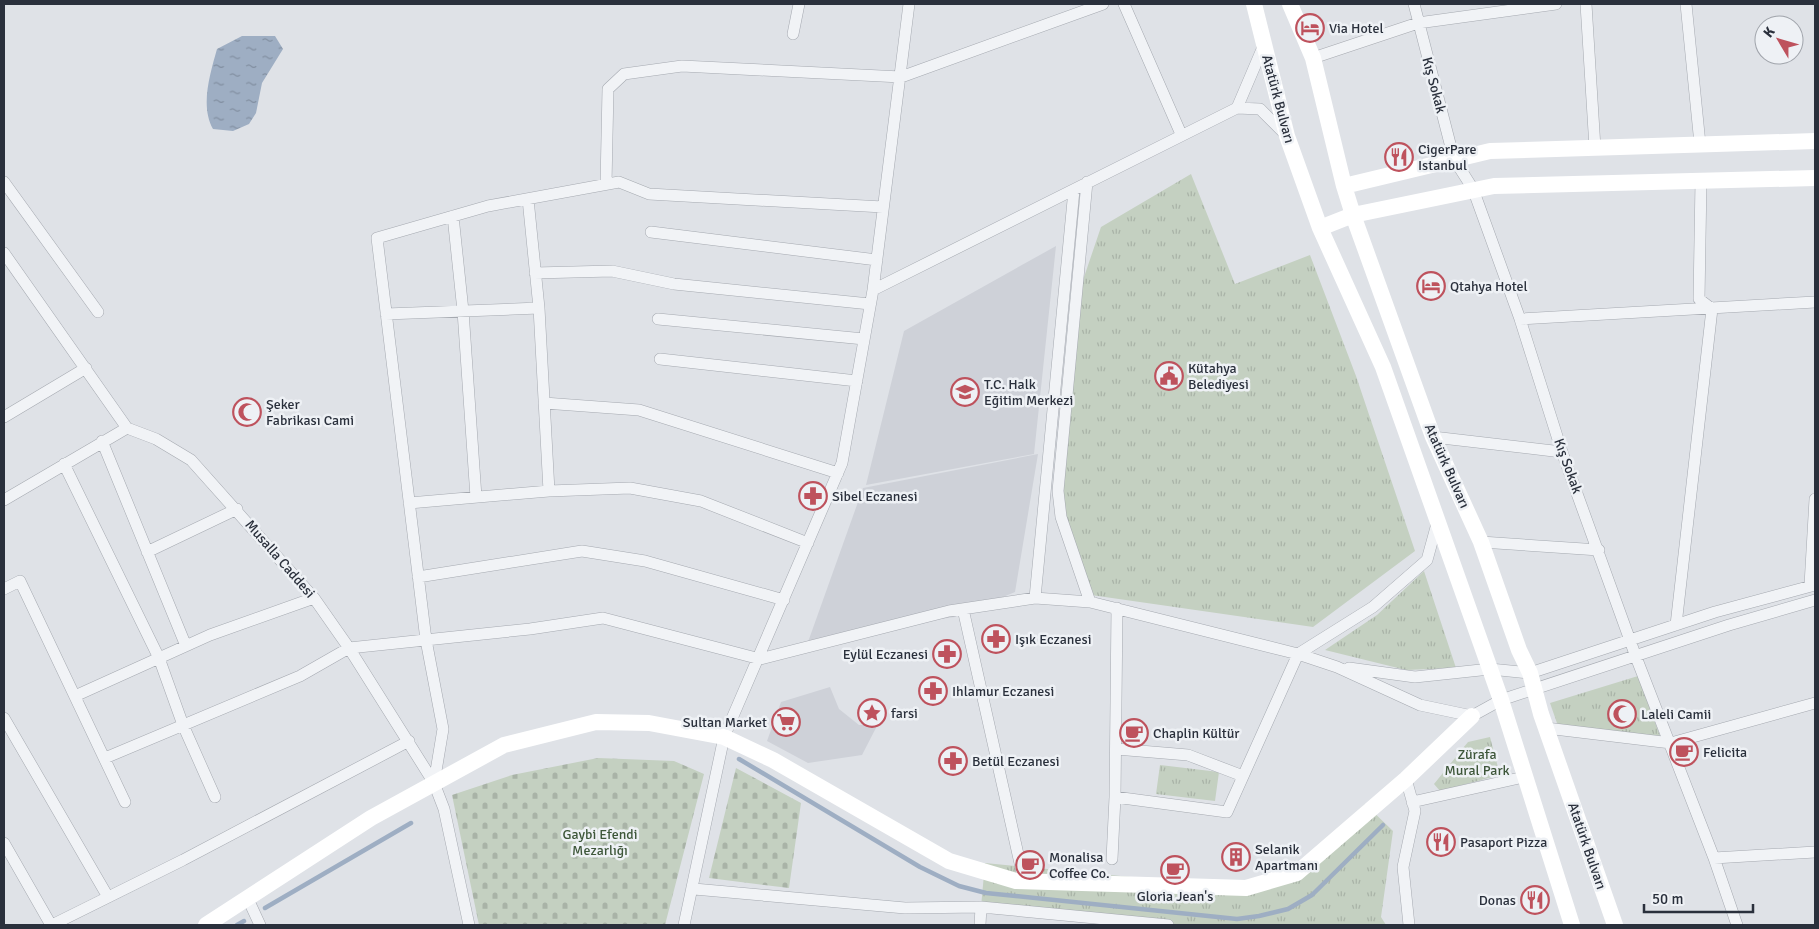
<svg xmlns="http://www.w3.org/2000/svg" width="1819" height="929" font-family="Signika,sans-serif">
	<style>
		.built { fill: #ced1d8 }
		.cemetery { fill: url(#cemetery-stones) }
		.park { fill: url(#park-tufts) }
		.water { fill: url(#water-ripples) }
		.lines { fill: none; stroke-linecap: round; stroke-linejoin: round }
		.stream { stroke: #9eaec3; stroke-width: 4.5 }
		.street-casing { stroke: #a5a9b0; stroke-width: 12 }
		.street { stroke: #f1f3f6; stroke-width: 11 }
		.secondary { stroke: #fff; stroke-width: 16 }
		.labels { text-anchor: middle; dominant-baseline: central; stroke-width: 5; stroke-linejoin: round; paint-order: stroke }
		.poi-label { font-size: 14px; fill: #2a303c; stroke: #eef1f5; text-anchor: start }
		.street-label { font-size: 14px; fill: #2a303c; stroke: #eef1f5 }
		.park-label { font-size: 14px; fill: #3d5639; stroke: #eef1f5 }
	</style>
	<defs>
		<pattern id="cemetery-stones" width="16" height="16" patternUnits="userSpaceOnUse" patternTransform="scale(1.25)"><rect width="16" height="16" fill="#c4d0c1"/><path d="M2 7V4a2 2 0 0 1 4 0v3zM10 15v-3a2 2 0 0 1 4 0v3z" fill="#a9b3a7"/></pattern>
		<pattern id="park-tufts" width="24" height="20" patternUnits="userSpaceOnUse" patternTransform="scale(1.25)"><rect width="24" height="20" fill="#c4d0c1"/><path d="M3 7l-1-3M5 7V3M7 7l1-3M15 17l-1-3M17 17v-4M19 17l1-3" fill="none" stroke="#a9b3a7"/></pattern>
		<pattern id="water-ripples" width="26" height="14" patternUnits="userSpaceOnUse" patternTransform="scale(1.25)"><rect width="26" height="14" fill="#9eaec3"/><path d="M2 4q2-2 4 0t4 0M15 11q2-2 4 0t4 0" fill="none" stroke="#818ea0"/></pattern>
	</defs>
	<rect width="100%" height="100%" fill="#dfe2e7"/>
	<path class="built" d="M1056 246 1034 454 866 485 904 331Z
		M1038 454 1015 592 955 617 861 630 808 642 863 488Z
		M830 687 839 709 859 725 878 724 862 755 808 763 767 741 781 702Z"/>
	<path class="cemetery" d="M598 758 674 761 704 774 665 925H479L452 795 512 775Z
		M736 768 801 803 789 888 709 878Z"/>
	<path class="park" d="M1191 174 1235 284 1310 255 1356 376 1415 551 1313 627 1091 595 1058 491 1082 283 1101 227Z
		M1424 571 1456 668 1406 670 1325 650 1377 615Z
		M1638 676 1660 736 1558 726 1550 703Z
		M1490 737 1500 775 1440 791 1434 784 1468 742Z
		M1160 765 1219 772 1215 801 1156 794Z
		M1365 804 1393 831 1381 917 1386 925H1172L981 907 985 863 1246 888 1306 859Z"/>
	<path class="water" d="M242 36H275L283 49 262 83 256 113 249 124 233 131 213 129C200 106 210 74 217 49Z"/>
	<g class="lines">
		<path class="stream" d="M739 759 920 867 959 886 986 893 1237 919 1259 916 1288 909 1312 895 1383 825
			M265 908 411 823
			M237 925 244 921"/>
		<defs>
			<path id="street" d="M1124 4 1181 134
				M1414 4 1454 159 1473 189 1520 319 1562 452 1636 657 1714 858 1737 925
				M1586 4 1595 148
				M1686 4 1700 144
				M793 34 799 4
				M1313 58 1418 23 1556 4
				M1237 108 1263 47
				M4 182 98 312
				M1087 182 1058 491 1061 517 1090 602
				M606 184 608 89 624 74 682 66 901 77 1103 4
				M528 199 539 308 549 491
				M453 216 463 311 476 497
				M651 232 877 260
				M4 253 127 428 156 439 191 460 314 598 349 648 434 783 444 809 469 925
				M535 273 612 271 674 284 870 304
				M873 290 1237 108 1260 109 1286 135
				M386 314 539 308
				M658 319 864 339
				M1520 319 1815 302
				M660 359 857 381
				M544 403 639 410 838 473
				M4 417 86 368
				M1433 437 1562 452
				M102 441 186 646
				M64 464 159 658 183 725 215 797
				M4 500 127 428
				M409 503 549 491 630 488 701 501 808 543
				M1481 542 1599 550
				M147 552 237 509
				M418 577 582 551 645 561 784 600
				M1810 585 1815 499
				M4 589 20 581 125 802
				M1035 598 1074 190
				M1117 608 1115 797 1227 812 1298 654 1373 607 1427 560 1438 520
				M963 609 1024 881
				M1676 625 1712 309 1699 299 1701 181
				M1349 668 1415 677 1490 669 1530 673 1715 612 1815 585
				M75 696 210 635 314 598
				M4 718 108 897
				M1546 728 1671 743 1815 703
				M1116 749 1188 755 1243 776
				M105 758 300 676 349 648 530 629 603 618 760 659 949 611 1035 598 1090 602 1298 654 1337 667 1420 705 1472 716 1501 700 1729 625 1815 600
				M1406 779 1415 811 1403 867 1409 925
				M434 783 443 729 426 640 377 238 488 206 619 182 649 194 883 207
				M1412 802 1524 777
				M4 843 51 925
				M1714 858 1815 852
				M1112 859 1115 797
				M694 889 905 908 981 907 1168 925
				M248 899 260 925
				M52 925 183 860 409 741
				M684 925 724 737 842 463 873 290 909 4
				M980 925 981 907"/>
		</defs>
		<use href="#street" class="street-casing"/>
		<use href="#street" class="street"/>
		<path class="secondary" d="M1254 4 1287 136 1320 228 1383 367 1501 700 1572 925
			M1290 4 1313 58 1344 186 1353 215 1433 437 1481 542 1519 650 1530 673 1541 714 1615 925
			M1344 186 1490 151 1815 141
			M1320 228 1353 215 1494 186 1815 178
			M206 925 371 818 504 745 596 722 649 723 724 737 773 760 949 861 1016 881 1246 888 1297 873 1406 779 1472 716"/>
	</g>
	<defs>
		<symbol id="hotel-ring" viewBox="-11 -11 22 22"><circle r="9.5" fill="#eef1f5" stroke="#be525d" stroke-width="1.5"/><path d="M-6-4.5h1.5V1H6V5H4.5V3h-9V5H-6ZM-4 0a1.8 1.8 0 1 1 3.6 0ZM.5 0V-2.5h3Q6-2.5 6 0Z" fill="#be525d"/></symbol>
		<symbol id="restaurant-ring" viewBox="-11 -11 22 22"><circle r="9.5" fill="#eef1f5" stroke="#be525d" stroke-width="1.5"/><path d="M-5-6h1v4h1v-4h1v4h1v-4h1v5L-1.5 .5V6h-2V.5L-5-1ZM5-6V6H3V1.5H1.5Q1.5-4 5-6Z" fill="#be525d"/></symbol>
		<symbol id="civic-ring" viewBox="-11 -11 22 22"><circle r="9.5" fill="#eef1f5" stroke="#be525d" stroke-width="1.5"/><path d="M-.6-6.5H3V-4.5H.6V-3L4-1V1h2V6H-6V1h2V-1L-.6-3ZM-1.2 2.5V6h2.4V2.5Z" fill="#be525d"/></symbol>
		<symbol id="school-ring" viewBox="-11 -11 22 22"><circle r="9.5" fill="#eef1f5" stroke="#be525d" stroke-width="1.5"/><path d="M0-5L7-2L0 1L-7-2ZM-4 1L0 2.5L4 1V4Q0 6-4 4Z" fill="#be525d"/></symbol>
		<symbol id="mosque-ring" viewBox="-11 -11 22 22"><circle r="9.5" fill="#eef1f5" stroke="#be525d" stroke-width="1.5"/><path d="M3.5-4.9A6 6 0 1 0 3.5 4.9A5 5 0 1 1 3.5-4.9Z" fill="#be525d"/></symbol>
		<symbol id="pharmacy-ring" viewBox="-11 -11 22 22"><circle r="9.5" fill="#eef1f5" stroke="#be525d" stroke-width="1.5"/><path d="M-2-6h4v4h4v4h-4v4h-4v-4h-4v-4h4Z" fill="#be525d"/></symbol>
		<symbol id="sight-ring" viewBox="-11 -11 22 22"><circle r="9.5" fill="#eef1f5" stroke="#be525d" stroke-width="1.5"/><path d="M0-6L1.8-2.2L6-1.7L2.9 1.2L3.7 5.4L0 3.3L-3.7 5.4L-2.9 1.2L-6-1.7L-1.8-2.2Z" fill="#be525d"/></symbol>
		<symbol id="supermarket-ring" viewBox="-11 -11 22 22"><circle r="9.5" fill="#eef1f5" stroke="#be525d" stroke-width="1.5"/><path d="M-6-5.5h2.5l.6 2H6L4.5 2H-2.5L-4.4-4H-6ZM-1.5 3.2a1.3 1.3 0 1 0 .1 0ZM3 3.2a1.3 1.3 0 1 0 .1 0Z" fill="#be525d"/></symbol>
		<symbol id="cafe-ring" viewBox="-11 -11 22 22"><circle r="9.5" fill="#eef1f5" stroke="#be525d" stroke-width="1.5"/><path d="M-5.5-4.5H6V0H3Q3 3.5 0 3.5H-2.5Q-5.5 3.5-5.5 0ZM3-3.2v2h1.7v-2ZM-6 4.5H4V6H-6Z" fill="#be525d"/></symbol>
		<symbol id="building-ring" viewBox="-11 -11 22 22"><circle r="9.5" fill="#eef1f5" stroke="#be525d" stroke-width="1.5"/><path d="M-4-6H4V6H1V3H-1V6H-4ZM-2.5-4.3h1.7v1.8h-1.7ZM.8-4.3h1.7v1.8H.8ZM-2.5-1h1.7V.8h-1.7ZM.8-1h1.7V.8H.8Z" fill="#be525d"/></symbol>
	</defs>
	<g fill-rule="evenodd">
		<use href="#hotel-ring" x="1294" y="12" width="32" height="32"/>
		<use href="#restaurant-ring" x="1383" y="141" width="32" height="32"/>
		<use href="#hotel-ring" x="1415" y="270" width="32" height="32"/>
		<use href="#civic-ring" x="1153" y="360" width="32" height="32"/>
		<use href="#school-ring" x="949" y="376" width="32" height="32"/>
		<use href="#mosque-ring" x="231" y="396" width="32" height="32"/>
		<use href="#pharmacy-ring" x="797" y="480" width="32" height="32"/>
		<use href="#pharmacy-ring" x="980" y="623" width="32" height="32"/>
		<use href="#pharmacy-ring" x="931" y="638" width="32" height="32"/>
		<use href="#pharmacy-ring" x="917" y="675" width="32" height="32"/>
		<use href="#sight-ring" x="856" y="697" width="32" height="32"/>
		<use href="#mosque-ring" x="1606" y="698" width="32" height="32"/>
		<use href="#supermarket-ring" x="770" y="706" width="32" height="32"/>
		<use href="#cafe-ring" x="1118" y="717" width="32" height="32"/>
		<use href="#cafe-ring" x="1668" y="736" width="32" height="32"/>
		<use href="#pharmacy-ring" x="937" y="745" width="32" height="32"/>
		<use href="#restaurant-ring" x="1425" y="826" width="32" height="32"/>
		<use href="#building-ring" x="1220" y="841" width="32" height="32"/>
		<use href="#cafe-ring" x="1014" y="849" width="32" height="32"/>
		<use href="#cafe-ring" x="1159" y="854" width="32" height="32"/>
		<use href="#restaurant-ring" x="1519" y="884" width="32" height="32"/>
	</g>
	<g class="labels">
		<g class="poi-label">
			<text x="1329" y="28">Via Hotel</text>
			<text x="1418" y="149">CigerPare<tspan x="1418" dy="16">Istanbul</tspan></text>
			<text x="1450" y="286">Qtahya Hotel</text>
			<text x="1188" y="368">Kütahya<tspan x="1188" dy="16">Belediyesi</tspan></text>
			<text x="984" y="384">T.C. Halk<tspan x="984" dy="16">Eğitim Merkezi</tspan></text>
			<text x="266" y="404">Şeker<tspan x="266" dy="16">Fabrikası Cami</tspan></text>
			<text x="832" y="496">Sibel Eczanesi</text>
			<text x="1015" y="639">Işık Eczanesi</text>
			<text x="928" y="654" text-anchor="end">Eylül Eczanesi</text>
			<text x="952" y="691">Ihlamur Eczanesi</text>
			<text x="891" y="713">farsi</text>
			<text x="1641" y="714">Laleli Camii</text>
			<text x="767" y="722" text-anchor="end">Sultan Market</text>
			<text x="1153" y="733">Chaplin Kültür</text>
			<text x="1703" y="752">Felicita</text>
			<text x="972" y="761">Betül Eczanesi</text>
			<text x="1460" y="842">Pasaport Pizza</text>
			<text x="1255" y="849">Selanik<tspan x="1255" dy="16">Apartmanı</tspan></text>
			<text x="1049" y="857">Monalisa<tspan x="1049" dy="16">Coffee Co.</tspan></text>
			<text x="1175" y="896" text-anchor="middle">Gloria Jean's</text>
			<text x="1516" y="900" text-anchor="end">Donas</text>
		</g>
		<g class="street-label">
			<text transform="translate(1434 85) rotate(75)">Kış Sokak</text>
			<text transform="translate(1278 99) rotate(75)">Atatürk Bulvarı</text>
			<text transform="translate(1447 466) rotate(66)">Atatürk Bulvarı</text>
			<text transform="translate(1568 466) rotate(70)">Kış Sokak</text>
			<text transform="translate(280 559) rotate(49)">Musalla Caddesi</text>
			<text transform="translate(1587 846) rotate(71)">Atatürk Bulvarı</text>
		</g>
		<g class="park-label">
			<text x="1477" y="754">Zürafa<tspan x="1477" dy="16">Mural Park</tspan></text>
			<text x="600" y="834">Gaybi Efendi<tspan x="600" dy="16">Mezarlığı</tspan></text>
		</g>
	</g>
	<rect width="1819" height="929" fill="none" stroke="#2a303c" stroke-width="10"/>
	<g transform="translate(1779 40) rotate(308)"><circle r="24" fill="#eef1f5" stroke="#a0a4ab"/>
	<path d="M0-4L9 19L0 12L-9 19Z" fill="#be525d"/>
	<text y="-8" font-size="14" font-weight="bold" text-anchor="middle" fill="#2a303c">K</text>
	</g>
	<path d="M1644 904v8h109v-8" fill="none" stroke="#2a303c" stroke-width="2.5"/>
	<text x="1652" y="904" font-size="15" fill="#2a303c" stroke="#eef1f5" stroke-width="4" paint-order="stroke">50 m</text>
</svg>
